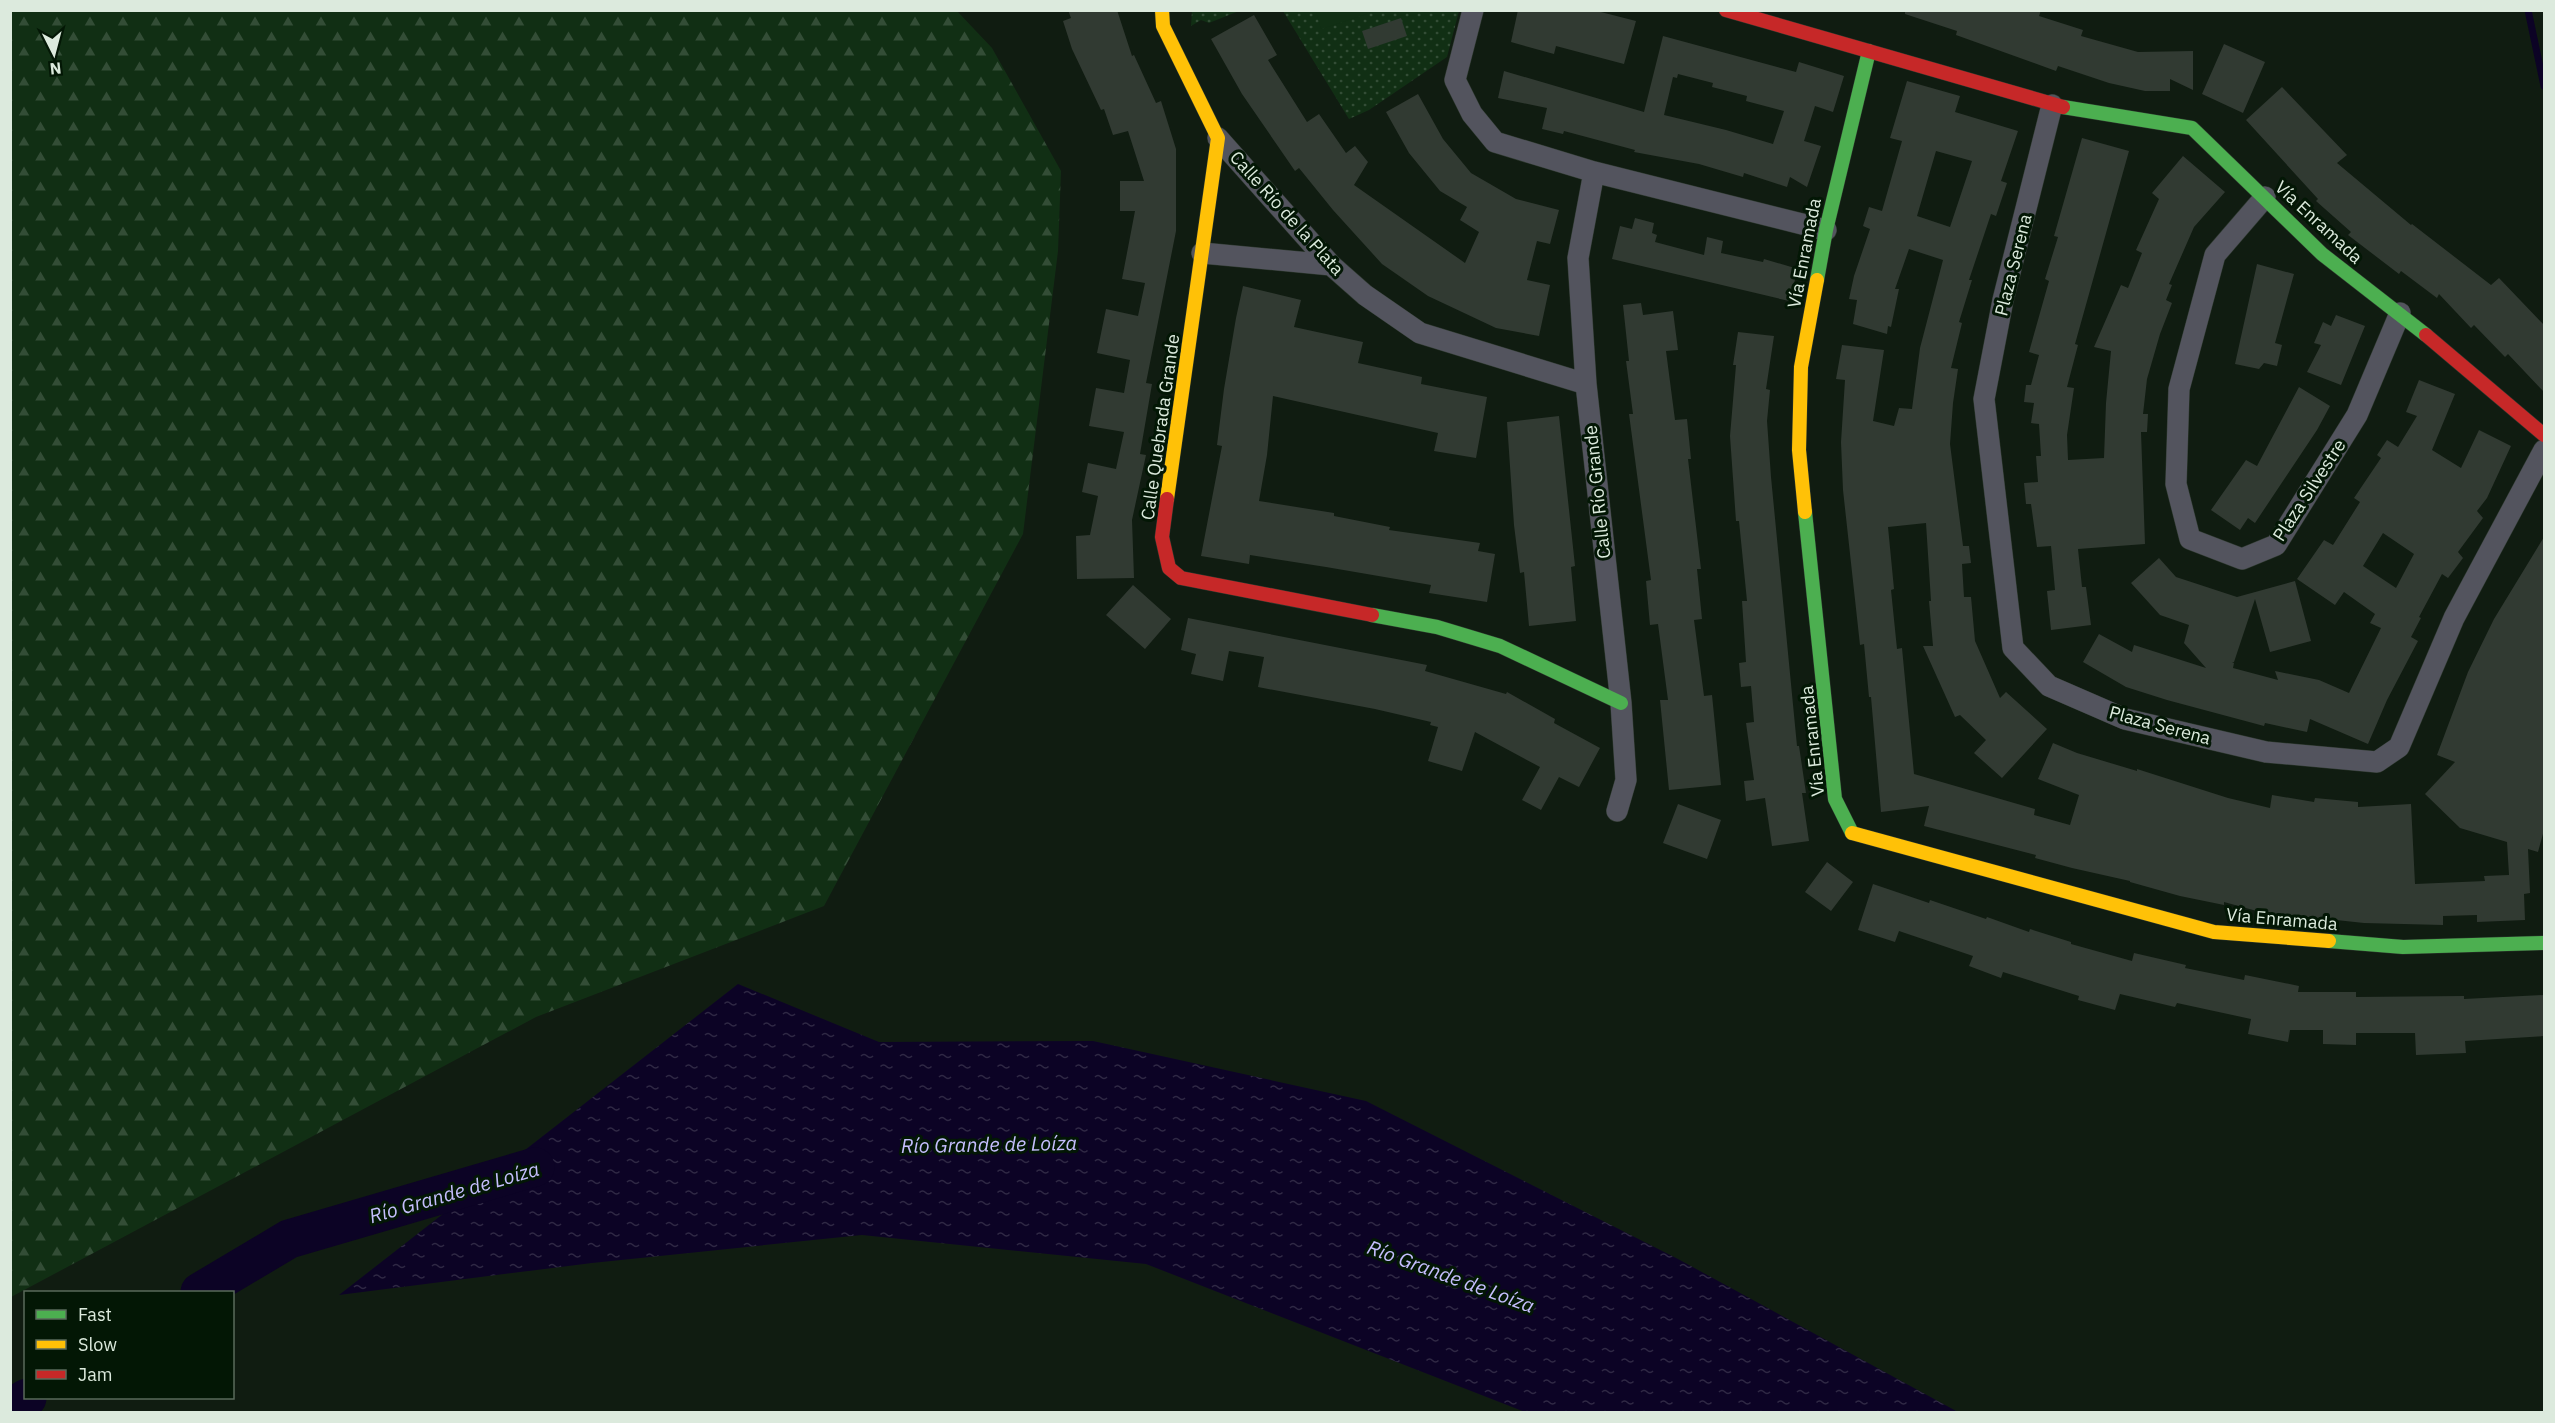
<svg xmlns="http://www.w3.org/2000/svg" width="2555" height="1423" font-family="'IBM Plex Sans',sans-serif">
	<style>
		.green { fill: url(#green-dots) }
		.forest { fill: url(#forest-firs) }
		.pitch { fill: #112f14 }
		.water { fill: url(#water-ripples) }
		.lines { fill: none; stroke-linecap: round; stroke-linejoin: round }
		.stream { stroke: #0c0325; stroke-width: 7 }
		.river { stroke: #0c0325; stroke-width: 39 }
		.building { fill: #313a32; fill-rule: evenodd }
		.street-casing { stroke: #2d382e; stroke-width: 22 }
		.fast-casing { stroke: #2d382e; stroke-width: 15 }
		.slow-casing { stroke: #2d382e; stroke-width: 15 }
		.jam-casing { stroke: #2d382e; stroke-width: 15 }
		.street { stroke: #53545e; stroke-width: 21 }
		.fast { stroke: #4caf50; stroke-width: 14 }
		.slow { stroke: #ffc107; stroke-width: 14 }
		.jam { stroke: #c62828; stroke-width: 14 }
		.labels { text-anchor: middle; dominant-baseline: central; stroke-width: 6; stroke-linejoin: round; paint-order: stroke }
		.street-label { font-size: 18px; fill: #dceadd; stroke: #031705 }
		.water-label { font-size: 20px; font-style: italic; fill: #c5befd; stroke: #031705 }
	</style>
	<defs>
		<pattern id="green-dots" width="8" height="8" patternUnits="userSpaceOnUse" patternTransform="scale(1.5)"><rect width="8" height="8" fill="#112f14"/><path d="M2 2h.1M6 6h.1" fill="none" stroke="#334d36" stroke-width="1.8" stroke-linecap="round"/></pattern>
		<pattern id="forest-firs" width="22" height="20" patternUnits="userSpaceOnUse" patternTransform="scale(1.5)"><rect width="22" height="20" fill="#112f14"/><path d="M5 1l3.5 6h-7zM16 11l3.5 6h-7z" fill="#334d36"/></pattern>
		<pattern id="water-ripples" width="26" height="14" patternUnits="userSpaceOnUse" patternTransform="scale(1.5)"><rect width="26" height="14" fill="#0c0325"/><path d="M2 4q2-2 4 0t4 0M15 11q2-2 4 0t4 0" fill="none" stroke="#2f2844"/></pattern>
	</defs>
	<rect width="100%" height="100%" fill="#101c11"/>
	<path class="green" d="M1192 11V10L1239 11 1209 23 1201 20 1191 26Z
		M1283 11H1459L1447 57 1369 110 1349 119Z"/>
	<path class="forest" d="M11 10 957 11 992 48 1061 171 1058 251 1023 534 824 906 536 1017 11 1297Z"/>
	<path class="pitch" d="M1379 10 1321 29 1316 11V10Z"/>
	<path class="water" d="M738 984 879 1042 1093 1041 1366 1101 1678 1259 1958 1412H1525L1146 1264 862 1235 592 1263 339 1295Z"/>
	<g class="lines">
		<path class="stream" d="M2528 10 2544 86"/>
		<path class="river" d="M200 1292 289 1239 535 1167
			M10 1408 27 1398"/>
	</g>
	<path class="building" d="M1068 10H1117L1132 56 1134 55 1156 103 1161 101 1176 149V231L1146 383 1152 384 1140 454 1146 455 1132 520 1134 578 1077 579 1076 536 1090 535 1098 496 1082 492 1088 463 1116 469 1124 432 1089 426 1096 388 1124 393 1130 360 1097 353 1106 309 1138 316 1145 283 1122 279 1135 211H1120V181H1144L1128 131 1113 135 1104 109 1101 110 1072 49 1063 21 1071 18Z
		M1518 10H1593L1636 21 1624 64 1556 46 1554 54 1511 42Z
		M1905 10H2041L2039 16 2083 30 2081 36 2138 52 2193 51V90L2170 79V91H2145L2109 83 2058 66 2056 71 1956 35 1957 31 1905 14Z
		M1254 15 1277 55 1268 60 1307 122 1319 114 1346 153 1355 146 1368 162 1354 185 1465 263 1479 232 1460 220 1467 207 1440 191 1409 153 1386 112 1418 94 1443 139 1471 173 1516 199 1559 210 1550 244 1537 241 1527 280 1550 285 1539 336 1496 328 1428 296 1382 264 1333 210 1299 168 1295 171 1242 94 1211 39Z
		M1401 18 1407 36 1368 49 1362 31Z
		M1663 36 1796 72 1799 62 1844 76 1833 112 1815 106 1804 141 1821 146 1807 187 1790 177 1787 187 1744 173 1743 177 1699 164 1634 152 1635 150 1564 131 1563 134 1542 129 1547 108 1498 98 1504 71 1644 112ZM1678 74 1713 83 1712 87 1747 96 1746 101 1784 111 1773 144 1726 130 1664 115 1673 77 1677 78Z
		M2224 44 2265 62 2243 113 2202 94Z
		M1907 81 1960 96 1955 112 2018 131 2001 181 2007 183 1996 216 1991 214 1969 280H1972L1959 322 1962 323 1951 368 1958 369 1953 403 1950 444 1963 546H1969L1971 563 1962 564 1964 597H1971L1975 641 2000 698 2006 692 2047 729 2002 778 1974 753 1986 740 1960 715 1955 717 1923 646H1933L1929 601H1931L1926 523 1888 527 1894 589 1891 590 1897 649 1902 648 1914 774 2035 809 2034 815 2070 825 2079 795 2038 779 2053 743 2077 753 2137 771V769L2228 798 2270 808 2272 795 2314 802 2315 798 2358 802V807L2411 804 2415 884 2485 881 2484 876 2509 875 2507 842 2460 828 2425 794 2455 762 2437 755 2468 672 2494 619 2544 537V830L2538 852 2528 849 2530 893 2524 894 2525 920 2477 922V915L2443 916V925L2364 923 2299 916V920L2275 916 2224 902V905L2180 896 2130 882V881L2072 868 2035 858 2036 855 1924 826 1929 806 1881 812 1871 697H1869L1864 644 1860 645 1843 490 1841 442 1845 380 1836 379 1842 345 1884 350 1873 421 1894 426 1899 408 1912 409 1920 348 1943 260 1909 249 1895 289H1899L1891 327 1888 326 1887 334 1853 324 1857 300 1849 299 1854 276 1870 229 1863 226 1869 207 1882 211 1902 141 1890 138ZM1936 151 1972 161 1950 227 1917 216Z
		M2282 87 2347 155 2337 163 2411 225 2412 224 2491 285 2499 278 2544 325V392L2508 354 2505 357 2474 325 2471 328 2439 294 2437 298 2401 271 2399 274 2348 235 2351 232 2316 201 2318 199 2246 120Z
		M2082 138 2129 151 2075 344 2078 345 2067 387 2074 388 2067 435 2068 460 2104 458 2106 403 2111 351 2094 347 2121 285 2128 288 2142 253 2136 250 2159 199 2152 193 2183 156 2225 192 2194 227 2169 284 2172 285 2166 300 2172 303 2160 334 2147 379 2143 414H2148L2147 432H2141L2145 544 2078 549 2082 587H2086L2091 625 2051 630 2047 591 2055 590 2051 546 2037 547 2031 504H2026L2024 483 2038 482 2036 456H2041L2039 424 2031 423 2034 403 2024 402 2026 385H2031L2039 355 2029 352 2049 281 2045 279 2058 237 2054 236Z
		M1635 218 1654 223 1652 233 1657 235 1655 242 1704 255 1707 237 1723 241 1721 253 1763 262 1764 259 1798 269 1789 301 1612 259 1620 226 1632 229Z
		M2257 264 2294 274 2275 343 2282 345 2277 366 2264 363 2259 369 2235 364Z
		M1243 286 1301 300 1294 327 1363 342 1358 363 1422 377 1421 384 1487 397 1476 458 1434 451 1438 433 1273 396 1267 455 1259 501 1334 513V516L1390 527 1389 530 1480 543 1478 551 1495 554 1487 602 1429 593 1431 585 1326 567 1250 555 1249 564 1201 556 1222 446 1217 445 1224 389 1236 318Z
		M1641 303 1643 315 1673 311 1678 350 1666 351 1675 420 1687 419 1691 459H1688L1701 569H1697L1702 619 1694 620 1704 696 1712 695 1721 785 1669 790 1660 700H1668L1658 624 1650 625 1646 581 1651 580 1629 414H1633L1626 361H1629L1623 305Z
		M2336 315 2365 326 2341 385 2307 372 2321 345 2314 343 2323 322 2331 326Z
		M1738 332 1774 336 1766 389 1770 390 1767 421 1771 477 1797 746H1799L1806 793H1802L1809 841 1772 846 1765 798 1746 801 1744 781 1754 780 1746 723 1754 722 1751 686 1741 687 1739 663 1746 662 1742 601H1747L1739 521H1736L1730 436 1736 365H1733Z
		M2419 380 2455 394 2432 450 2461 468 2479 430 2511 446 2487 498 2477 511 2483 518 2458 552 2463 558 2448 578 2442 574 2419 617 2421 618 2411 637 2418 641 2387 700 2368 744 2310 719 2307 732 2265 723 2264 726 2167 700 2126 687 2083 662 2099 634 2132 652 2134 645 2206 668 2184 643 2189 625 2160 615 2131 583 2159 558 2176 577 2237 597 2295 581 2311 641 2270 652 2255 599 2234 662 2232 663H2234L2233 668 2278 680 2275 671 2319 680 2349 693 2381 628 2370 623 2375 614 2344 592 2335 605 2297 579 2324 540 2333 545 2360 502 2354 498 2381 458 2377 455 2387 440 2398 447 2417 416 2406 412ZM2383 533 2414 554 2396 588 2363 566Z
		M2299 387 2330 406 2317 430 2255 523 2248 518 2240 530 2211 510 2246 460 2257 466Z
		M1559 416 1575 566 1571 567 1576 621 1529 626 1524 572 1520 573 1514 525 1507 422Z
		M1133 585 1171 619 1145 649 1106 615Z
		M1188 618 1427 665 1425 671 1506 694 1507 692 1555 719 1554 723 1600 748 1579 787 1559 777 1541 810 1522 800 1540 767 1475 732 1462 771 1428 761 1438 727 1430 725 1431 722 1375 709 1258 687 1264 657 1229 651 1223 681 1191 674 1196 654 1181 650Z
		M1678 804 1721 820 1707 859 1663 843Z
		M1827 862 1853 882 1831 911 1805 892Z
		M1873 884 1929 903 1930 900 1986 919 1987 917 2029 932 2030 929 2071 942V944L2132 961 2134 953 2186 965 2185 968 2244 980 2245 975 2299 986 2298 992H2356V997L2464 996V999L2544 995V1036L2465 1041 2466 1053 2416 1055 2415 1033H2356V1045L2323 1044V1030H2290L2288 1042 2248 1034 2251 1019 2177 1003 2175 1007 2120 994 2115 1010 2078 1000 2079 996 2003 972 2001 978 1969 966 1973 956 1899 931 1895 942 1858 930Z"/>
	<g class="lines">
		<defs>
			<path id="street" d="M1473 10 1455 80 1472 114 1495 142 1594 172 1826 230
				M2052 105 2003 300 1984 399 2013 648 2049 686 2125 719 2266 752 2377 762 2399 747 2454 618 2544 450
				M1218 138 1331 265 1365 295 1420 333 1586 384
				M1594 172 1578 258 1586 384 1621 703 1626 780 1617 811
				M2265 197 2215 255 2179 389 2176 484 2190 539 2242 559 2276 545 2357 415 2400 313
				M1202 253 1331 265"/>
			<path id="fast" d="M2063 107 2192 128 2322 254 2426 335
				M1817 280 1826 230 1869 51
				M1805 512 1835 799 1852 833
				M1372 615 1437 627 1500 646 1621 703
				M2329 941 2403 947 2544 943"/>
			<path id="slow" d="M1162 10 1163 26 1218 138 1167 499
				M1805 512 1799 450 1801 367 1817 280
				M1852 833 2214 932 2329 941"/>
			<path id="jam" d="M1726 10 2063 107
				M2426 335 2544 435
				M1167 499 1162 537 1169 568 1181 578 1372 615"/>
		</defs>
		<use href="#street" class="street-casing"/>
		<use href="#fast" class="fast-casing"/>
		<use href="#slow" class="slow-casing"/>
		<use href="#jam" class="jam-casing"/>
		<use href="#street" class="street"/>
		<use href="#fast" class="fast"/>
		<use href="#slow" class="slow"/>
		<use href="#jam" class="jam"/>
	</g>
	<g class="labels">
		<g class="street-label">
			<text transform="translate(1287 213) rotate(48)">Calle Río de la Plata</text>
			<text transform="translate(2319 222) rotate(43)">Vía Enramada</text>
			<text transform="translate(1804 253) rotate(-79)">Vía Enramada</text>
			<text transform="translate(2013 265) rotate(-76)">Plaza Serena</text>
			<text transform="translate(1160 427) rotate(-82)">Calle Quebrada Grande</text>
			<text transform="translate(2309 490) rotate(-57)">Plaza Silvestre</text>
			<text transform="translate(1597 492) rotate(-96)">Calle Río Grande</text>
			<text transform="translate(2160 725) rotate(15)">Plaza Serena</text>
			<text transform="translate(1812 741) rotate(-96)">Vía Enramada</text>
			<text transform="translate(2282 919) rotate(5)">Vía Enramada</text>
		</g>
		<g class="water-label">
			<text transform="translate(989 1144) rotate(-1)">Río Grande de Loíza</text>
			<text transform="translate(454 1192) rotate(-16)">Río Grande de Loíza</text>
			<text transform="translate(1451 1276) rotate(20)">Río Grande de Loíza</text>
		</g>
	</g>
	<rect width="2555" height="1423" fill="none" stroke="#dceadd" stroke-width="24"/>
	<rect x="24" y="1291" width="210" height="108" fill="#031705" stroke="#5a6b5b" stroke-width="1.5"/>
	<rect x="36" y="1310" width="30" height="9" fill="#4caf50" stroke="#5a6b5b" stroke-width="1.5"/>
	<text x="78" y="1321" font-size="18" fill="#dceadd">Fast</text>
	<rect x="36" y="1340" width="30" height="9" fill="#ffc107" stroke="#5a6b5b" stroke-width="1.5"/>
	<text x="78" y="1351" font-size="18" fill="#dceadd">Slow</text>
	<rect x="36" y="1370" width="30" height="9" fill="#c62828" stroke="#5a6b5b" stroke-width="1.5"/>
	<text x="78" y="1381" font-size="18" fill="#dceadd">Jam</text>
	<g transform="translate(54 54) rotate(174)" stroke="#031705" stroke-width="4.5" paint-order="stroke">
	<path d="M0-4.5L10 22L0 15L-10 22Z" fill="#dceadd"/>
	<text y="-9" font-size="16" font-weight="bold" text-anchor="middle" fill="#dceadd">N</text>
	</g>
</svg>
